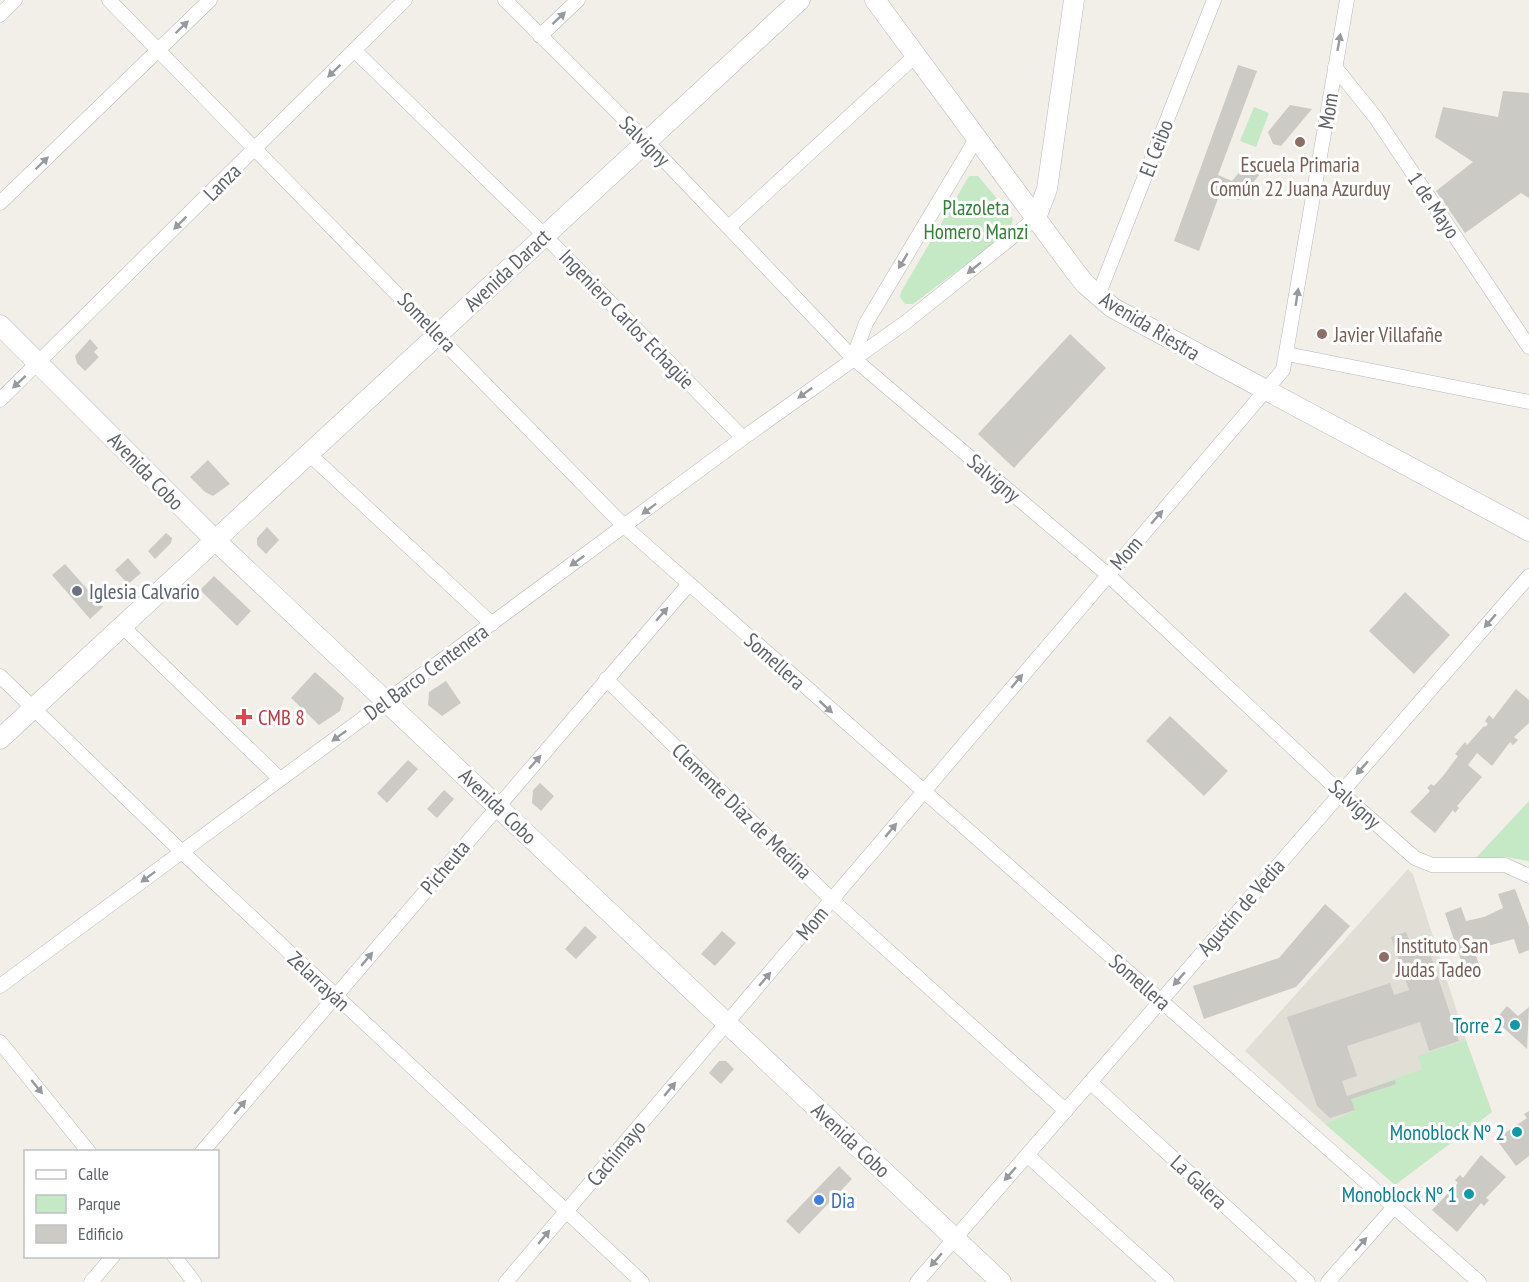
<svg xmlns="http://www.w3.org/2000/svg" width="1529" height="1282" font-family="'PT Sans Narrow',sans-serif">
	<style>
		.education { fill: #e1ded6 }
		.green { fill: #c5e8c5 }
		.building { fill: #cccac5 }
		.lines { fill: none; stroke-linecap: round; stroke-linejoin: round }
		.minor-casing { stroke: #b5b8bc; stroke-width: 15 }
		.secondary-casing { stroke: #b6babf; stroke-width: 21 }
		.minor { stroke: #fff; stroke-width: 14 }
		.secondary { stroke: #fff; stroke-width: 20 }
		.oneway { fill: #979a9d }
		.education-dot { fill: #8d6e63; stroke: #fff; stroke-width: 2 }
		.worship-dot { fill: #6b7280; stroke: #fff; stroke-width: 2 }
		.health-dot { fill: #e0444e; stroke: #fff; stroke-width: 2 }
		.culture-dot { fill: #0f9aa8; stroke: #fff; stroke-width: 2 }
		.shop-dot { fill: #3f7fe0; stroke: #fff; stroke-width: 2 }
		.labels { text-anchor: middle; dominant-baseline: central; stroke-width: 6; stroke-linejoin: round; paint-order: stroke }
		.street-label { font-size: 21px; fill: #5f6368; stroke: #fff }
		.education-label { font-size: 21px; fill: #785e54; stroke: #fff; text-anchor: start }
		.park-label { font-size: 21px; fill: #348238; stroke: #fff }
		.worship-label { font-size: 21px; fill: #5b616d; stroke: #fff; text-anchor: start }
		.health-label { font-size: 21px; fill: #be3a42; stroke: #fff; text-anchor: start }
		.culture-label { font-size: 21px; fill: #0d838f; stroke: #fff; text-anchor: end }
		.shop-label { font-size: 21px; fill: #366cbe; stroke: #fff; text-anchor: start }
	</style>
	<rect width="100%" height="100%" fill="#f1efe8"/>
	<path class="education" d="M1408 869 1413 874 1466 1040 1419 1056 1423 1069 1351 1095 1355 1110 1325 1124 1245 1051Z"/>
	<path class="green" d="M1254 107 1269 113 1256 147 1240 141Z
		M969 176H978L1009 213 1013 219 1009 232 913 304H905L900 297 901 292Z
		M1529 801V861L1506 857 1474 860Z
		M1466 1040 1492 1112 1395 1185 1325 1124 1355 1110 1350 1095 1422 1069 1418 1056Z"/>
	<path class="building" d="M1238 65 1257 71 1218 175 1232 181 1246 164 1264 169 1239 200 1220 193 1199 251 1174 241Z
		M1503 91 1529 93V198L1521 193 1465 233 1436 191 1473 162 1435 137 1443 107 1498 117Z
		M1290 105 1312 109 1281 146 1273 144 1268 132Z
		M1070 334 1106 368 1014 468 978 434Z
		M90 339 98 348 94 352 99 357 85 371 77 363 75 356Z
		M208 460 230 484 213 496 205 492 190 477Z
		M267 527 279 540 266 554 257 545V538Z
		M166 533 172 538 171 543 155 559 148 551Z
		M128 558 141 573 128 584 115 570Z
		M65 564 103 607 90 619 52 575Z
		M214 576 251 611 237 626 200 590Z
		M1405 592 1450 635 1414 674 1369 631Z
		M315 672 344 698 340 711 319 725 291 698Z
		M446 681 461 703 442 716 428 705 429 692Z
		M1516 689 1529 700V723L1514 737 1518 740 1513 745 1510 742 1492 766 1477 753 1468 765 1482 777 1457 806 1459 808 1455 813 1453 810 1435 833 1410 812 1430 791 1427 788 1431 784 1434 786 1443 776 1458 756 1455 754 1465 742 1467 745 1484 726 1485 727 1488 724 1485 721 1489 715 1493 719Z
		M1170 716 1228 771 1204 796 1146 741Z
		M408 760 418 769 387 803 377 793Z
		M540 783 554 796 541 811 532 803 533 790Z
		M444 790 454 799 437 818 427 809Z
		M1515 889 1529 926V950L1519 954 1514 939 1480 948 1481 951 1475 953 1480 967 1465 972 1445 913 1461 907 1466 921 1484 917 1503 908 1498 894Z
		M1325 904 1350 926 1296 987 1204 1019 1193 986 1279 958Z
		M585 926 597 937 576 959 565 949Z
		M722 931 736 943 715 966 701 954Z
		M1406 932 1410 943 1425 938 1459 1041 1429 1051 1420 1022 1347 1046 1357 1076 1342 1081 1347 1096 1395 1080 1396 1084 1351 1099 1355 1110 1330 1118 1317 1106 1287 1017 1390 983 1394 995 1409 990 1391 937Z
		M1507 1006 1518 1016 1529 1007 1527 1049 1497 1022 1496 1019Z
		M719 1061H726L734 1069 721 1084 709 1073Z
		M1529 1111V1156L1516 1166 1496 1139 1527 1118 1524 1114Z
		M1481 1155 1506 1177 1486 1198 1489 1200 1484 1206 1481 1203 1457 1232 1432 1210 1458 1183 1455 1180 1460 1175 1463 1178Z
		M839 1166 852 1179 799 1234 786 1221Z"/>
	<g class="lines">
		<defs>
			<path id="minor" d="M109 0 624 526 1479 1282
				M505 0 647 142 853 358 1107 574 1341 793 1415 858 1432 865H1505L1529 876
				M0 15 15 0
				M540 36 578 0
				M355 51 545 236 743 438
				M1335 67 1376 118 1529 347
				M0 203 210 0
				M729 227 915 56
				M1098 296 1214 0
				M1287 354 1529 402
				M853 358 866 323 976 139
				M0 400 405 0
				M308 453 492 624
				M122 626 280 779
				M0 676 182 852 642 1282
				M606 679 832 900 1066 1111
				M0 986 743 438 906 322 1036 218
				M0 1042 89 1152
				M1090 1082 1308 1282
				M202 1152 689 584
				M1027 1155 1167 1282
				M174 1256 194 1282
				M91 1282 113 1256
				M506 1282 1283 370 1347 0
				M917 1282 1529 576
				M1328 1282 1394 1207"/>
			<path id="secondary" d="M875 0 1074 270 1085 284 1113 308 1529 531
				M1036 218 1047 189 1074 0
				M0 325 215 540 1001 1282
				M0 739 800 0"/>
		</defs>
		<use href="#minor" class="minor-casing"/>
		<use href="#secondary" class="secondary-casing"/>
		<use href="#minor" class="minor"/>
		<use href="#secondary" class="secondary"/>
	</g>
	<defs><path id="oneway-solid" d="M-6-.8H1V-3.2L6.5 0L1 3.2V.8H-6Z" transform="scale(1.5)"/></defs>
	<g class="oneway">
		<use href="#oneway-solid" transform="translate(559 18) rotate(-43)"/>
		<use href="#oneway-solid" transform="translate(182 27) rotate(-44)"/>
		<use href="#oneway-solid" transform="translate(1339 42) rotate(-80)"/>
		<use href="#oneway-solid" transform="translate(334 71) rotate(136)"/>
		<use href="#oneway-solid" transform="translate(42 163) rotate(-44)"/>
		<use href="#oneway-solid" transform="translate(180 223) rotate(135)"/>
		<use href="#oneway-solid" transform="translate(903 261) rotate(121)"/>
		<use href="#oneway-solid" transform="translate(974 268) rotate(141)"/>
		<use href="#oneway-solid" transform="translate(1297 297) rotate(-81)"/>
		<use href="#oneway-solid" transform="translate(19 382) rotate(137)"/>
		<use href="#oneway-solid" transform="translate(805 393) rotate(144)"/>
		<use href="#oneway-solid" transform="translate(649 509) rotate(143)"/>
		<use href="#oneway-solid" transform="translate(1157 517) rotate(-49)"/>
		<use href="#oneway-solid" transform="translate(577 561) rotate(144)"/>
		<use href="#oneway-solid" transform="translate(662 614) rotate(-49)"/>
		<use href="#oneway-solid" transform="translate(1490 621) rotate(131)"/>
		<use href="#oneway-solid" transform="translate(1017 681) rotate(-50)"/>
		<use href="#oneway-solid" transform="translate(826 707) rotate(42)"/>
		<use href="#oneway-solid" transform="translate(339 736) rotate(144)"/>
		<use href="#oneway-solid" transform="translate(535 762) rotate(-49)"/>
		<use href="#oneway-solid" transform="translate(1362 768) rotate(131)"/>
		<use href="#oneway-solid" transform="translate(891 830) rotate(-50)"/>
		<use href="#oneway-solid" transform="translate(148 877) rotate(143)"/>
		<use href="#oneway-solid" transform="translate(367 959) rotate(-50)"/>
		<use href="#oneway-solid" transform="translate(765 979) rotate(-50)"/>
		<use href="#oneway-solid" transform="translate(1179 979) rotate(131)"/>
		<use href="#oneway-solid" transform="translate(37 1087) rotate(51)"/>
		<use href="#oneway-solid" transform="translate(670 1089) rotate(-50)"/>
		<use href="#oneway-solid" transform="translate(240 1107) rotate(-50)"/>
		<use href="#oneway-solid" transform="translate(1010 1174) rotate(131)"/>
		<use href="#oneway-solid" transform="translate(544 1237) rotate(-50)"/>
		<use href="#oneway-solid" transform="translate(1361 1244) rotate(-49)"/>
		<use href="#oneway-solid" transform="translate(936 1260) rotate(131)"/>
	</g>
	<g class="education-dot">
		<circle cx="1300" cy="142" r="6"/>
		<circle cx="1322" cy="334" r="6"/>
		<circle cx="1384" cy="957" r="6"/>
	</g>
	<circle class="worship-dot" cx="77" cy="591" r="6"/>
	<path class="health-dot" d="M241 708h6v6h6v6h-6v6h-6v-6h-6v-6h6z"/>
	<g class="culture-dot">
		<circle cx="1515" cy="1025" r="6"/>
		<circle cx="1517" cy="1132" r="6"/>
		<circle cx="1469" cy="1194" r="6"/>
	</g>
	<circle class="shop-dot" cx="819" cy="1200" r="6"/>
	<g class="labels">
		<g class="street-label">
			<text transform="translate(1328 111) rotate(-81)">Mom</text>
			<text transform="translate(645 141) rotate(45)">Salvigny</text>
			<text transform="translate(1156 148) rotate(-69)">El Ceibo</text>
			<text transform="translate(222 182) rotate(-45)">Lanza</text>
			<text transform="translate(1434 205) rotate(56)">1 de Mayo</text>
			<text transform="translate(507 270) rotate(-43)">Avenida Daract</text>
			<text transform="translate(627 319) rotate(46)">Ingeniero Carlos Echagüe</text>
			<text transform="translate(427 322) rotate(46)">Somellera</text>
			<text transform="translate(1150 326) rotate(31)">Avenida Riestra</text>
			<text transform="translate(146 471) rotate(46)">Avenida Cobo</text>
			<text transform="translate(994 478) rotate(40)">Salvigny</text>
			<text transform="translate(1126 553) rotate(-49)">Mom</text>
			<text transform="translate(775 661) rotate(42)">Somellera</text>
			<text transform="translate(426 672) rotate(-36)">Del Barco Centenera</text>
			<text transform="translate(1355 804) rotate(42)">Salvigny</text>
			<text transform="translate(498 806) rotate(44)">Avenida Cobo</text>
			<text transform="translate(742 811) rotate(44)">Clemente Díaz de Medina</text>
			<text transform="translate(445 867) rotate(-50)">Picheuta</text>
			<text transform="translate(1241 907) rotate(-49)">Agustín de Vedia</text>
			<text transform="translate(812 923) rotate(-50)">Mom</text>
			<text transform="translate(319 981) rotate(43)">Zelarrayán</text>
			<text transform="translate(1140 982) rotate(41)">Somellera</text>
			<text transform="translate(851 1140) rotate(43)">Avenida Cobo</text>
			<text transform="translate(616 1153) rotate(-50)">Cachimayo</text>
			<text transform="translate(1199 1182) rotate(43)">La Galera</text>
		</g>
		<g class="education-label">
			<text x="1300" y="164" text-anchor="middle">Escuela Primaria<tspan x="1300" dy="24">Común 22 Juana Azurduy</tspan></text>
			<text x="1334" y="334">Javier Villafañe</text>
			<text x="1396" y="945">Instituto San<tspan x="1396" dy="24">Judas Tadeo</tspan></text>
		</g>
		<g class="park-label">
			<text x="976" y="207">Plazoleta<tspan x="976" dy="24">Homero Manzi</tspan></text>
		</g>
		<g class="worship-label">
			<text x="89" y="591">Iglesia Calvario</text>
		</g>
		<g class="health-label">
			<text x="258" y="717">CMB 8</text>
		</g>
		<g class="culture-label">
			<text x="1503" y="1025">Torre 2</text>
			<text x="1505" y="1132">Monoblock Nº 2</text>
			<text x="1457" y="1194">Monoblock Nº 1</text>
		</g>
		<g class="shop-label">
			<text x="831" y="1200">Dia</text>
		</g>
	</g>
	<rect x="24" y="1150" width="195" height="108" fill="#ffffff" stroke="#bfc1c3" stroke-width="1.5"/>
	<rect x="36" y="1170" width="30" height="9" fill="#ffffff" stroke="#bfc1c3" stroke-width="1.5"/>
	<text x="78" y="1180" font-size="18" fill="#5f6368">Calle</text>
	<rect x="36" y="1195" width="30" height="18" fill="#c5e8c5" stroke="#bfc1c3" stroke-width="1.5"/>
	<text x="78" y="1210" font-size="18" fill="#5f6368">Parque</text>
	<rect x="36" y="1225" width="30" height="18" fill="#cccac5" stroke="#bfc1c3" stroke-width="1.5"/>
	<text x="78" y="1240" font-size="18" fill="#5f6368">Edificio</text>
</svg>
